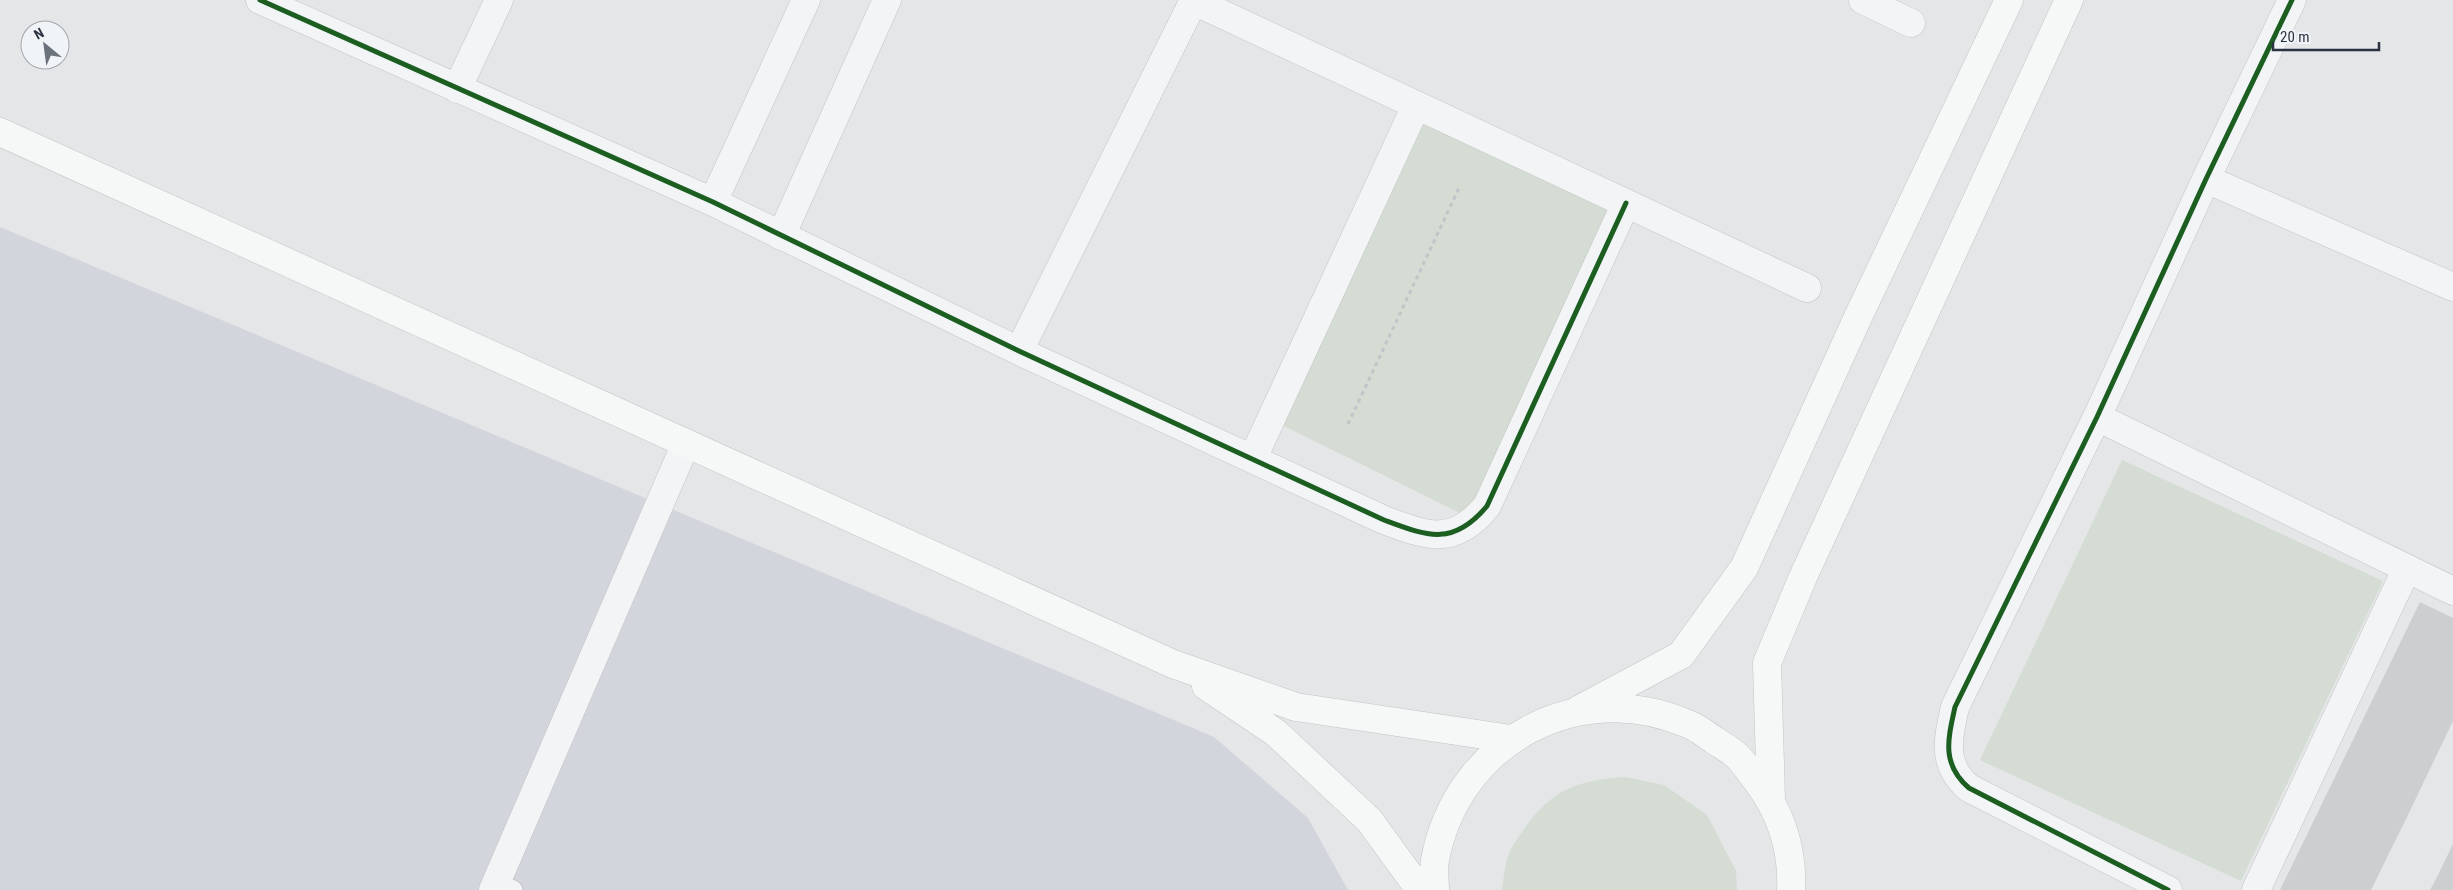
<svg xmlns="http://www.w3.org/2000/svg" width="2453" height="890" font-family="'Roboto Condensed',sans-serif">
	<style>
		.built { fill: #d2d5db }
		.green { fill: #d4dcd4 }
		.building { fill: #ccced0 }
		.lines { fill: none; stroke-linecap: round; stroke-linejoin: round }
		.lane-casing { stroke: #c2c4c6; stroke-width: 21 }
		.street-casing { stroke: #c2c4c6; stroke-width: 29 }
		.secondary-casing { stroke: #c2c4c6; stroke-width: 29 }
		.path { stroke: #c2c4c8; stroke-width: 3; stroke-dasharray: 4 4; stroke-linecap: butt }
		.lane { stroke: #f2f4f5; stroke-width: 19 }
		.street { stroke: #f2f4f5; stroke-width: 28 }
		.secondary { stroke: #f6f7f7; stroke-width: 28 }
		.cycleway-casing { stroke: #f1f4f7; stroke-width: 8 }
		.cycleway { stroke: #1b5e20; stroke-width: 5 }
	</style>
	<rect width="100%" height="100%" fill="#e4e6e8"/>
	<path class="built" d="M0 227 1214 737 1308 818 1348 890H0Z"/>
	<path class="green" d="M1424 118 1631 220 1480 523 1272 420Z
		M2122 460 2383 581 2241 881 1980 760Z
		M1625 777 1664 785 1707 815 1736 871 1737 890H1502C1504 877 1505 860 1511 849 1514 842 1520 836 1524 829 1551 790 1578 780 1625 777Z"/>
	<path class="building" d="M2420 602 2453 618V721L2406 819 2371 890H2280Z
		M2453 844V890H2430L2436 879Z"/>
	<g class="lines">
		<defs>
			<path id="lane" d="M497 883 513 890"/>
			<path id="street" d="M260 0 713 202 1019 351 1384 520C1427 536 1453 547 1487 506L1626 203
				M1863 0 1911 23
				M1194 1 1807 288
				M457 89 499 0
				M2206 179 2453 287
				M713 202 806 0
				M781 236 887 0
				M1019 351 1194 0
				M2097 417 2453 591
				M1253 458 1416 106
				M493 890 686 443
				M2168 890 1969 788C1941 764 1948 739 1955 707L2097 417 2206 179 2292 0
				M2256 890 2406 570"/>
			<path id="secondary" d="M0 132 1173 664 1296 707 1511 739
				M1206 686 1276 733 1369 820 1420 890
				M1578 710 1681 655 1744 568 1858 317 2009 0
				M1771 799 1767 663 1803 577 2069 0
				M1435 890C1435 880 1433 869 1435 860 1457 742 1578 676 1688 724 1697 727 1706 735 1714 740 1721 745 1729 749 1736 755 1744 762 1750 773 1757 781 1781 813 1793 850 1791 890"/>
		</defs>
		<use href="#lane" class="lane-casing"/>
		<use href="#street" class="street-casing"/>
		<use href="#secondary" class="secondary-casing"/>
		<path class="path" d="M1348 424 1460 186"/>
		<use href="#lane" class="lane"/>
		<use href="#street" class="street"/>
		<use href="#secondary" class="secondary"/>
		<defs>
			<path id="cycleway" d="M260 0 713 202 1019 351 1384 520C1427 536 1453 547 1487 506L1626 203
				M2168 890 1969 788C1941 764 1948 739 1955 707L2097 417 2206 179 2292 0"/>
		</defs>
		<use href="#cycleway" class="cycleway-casing"/>
		<use href="#cycleway" class="cycleway"/>
	</g>
	<g transform="translate(45 45) rotate(331)"><circle r="24" fill="#f1f4f7" stroke="#a2a7ae"/>
	<path d="M0-4L9 19L0 12L-9 19Z" fill="#6c727b"/>
	<text y="-8" font-size="14" font-weight="bold" text-anchor="middle" fill="#2b3341">N</text>
	</g>
	<path d="M2273 42v8h106v-8" fill="none" stroke="#2b3341" stroke-width="2.5"/>
	<text x="2280" y="42" font-size="15" fill="#2b3341" stroke="#f1f4f7" stroke-width="4" paint-order="stroke">20 m</text>
</svg>
